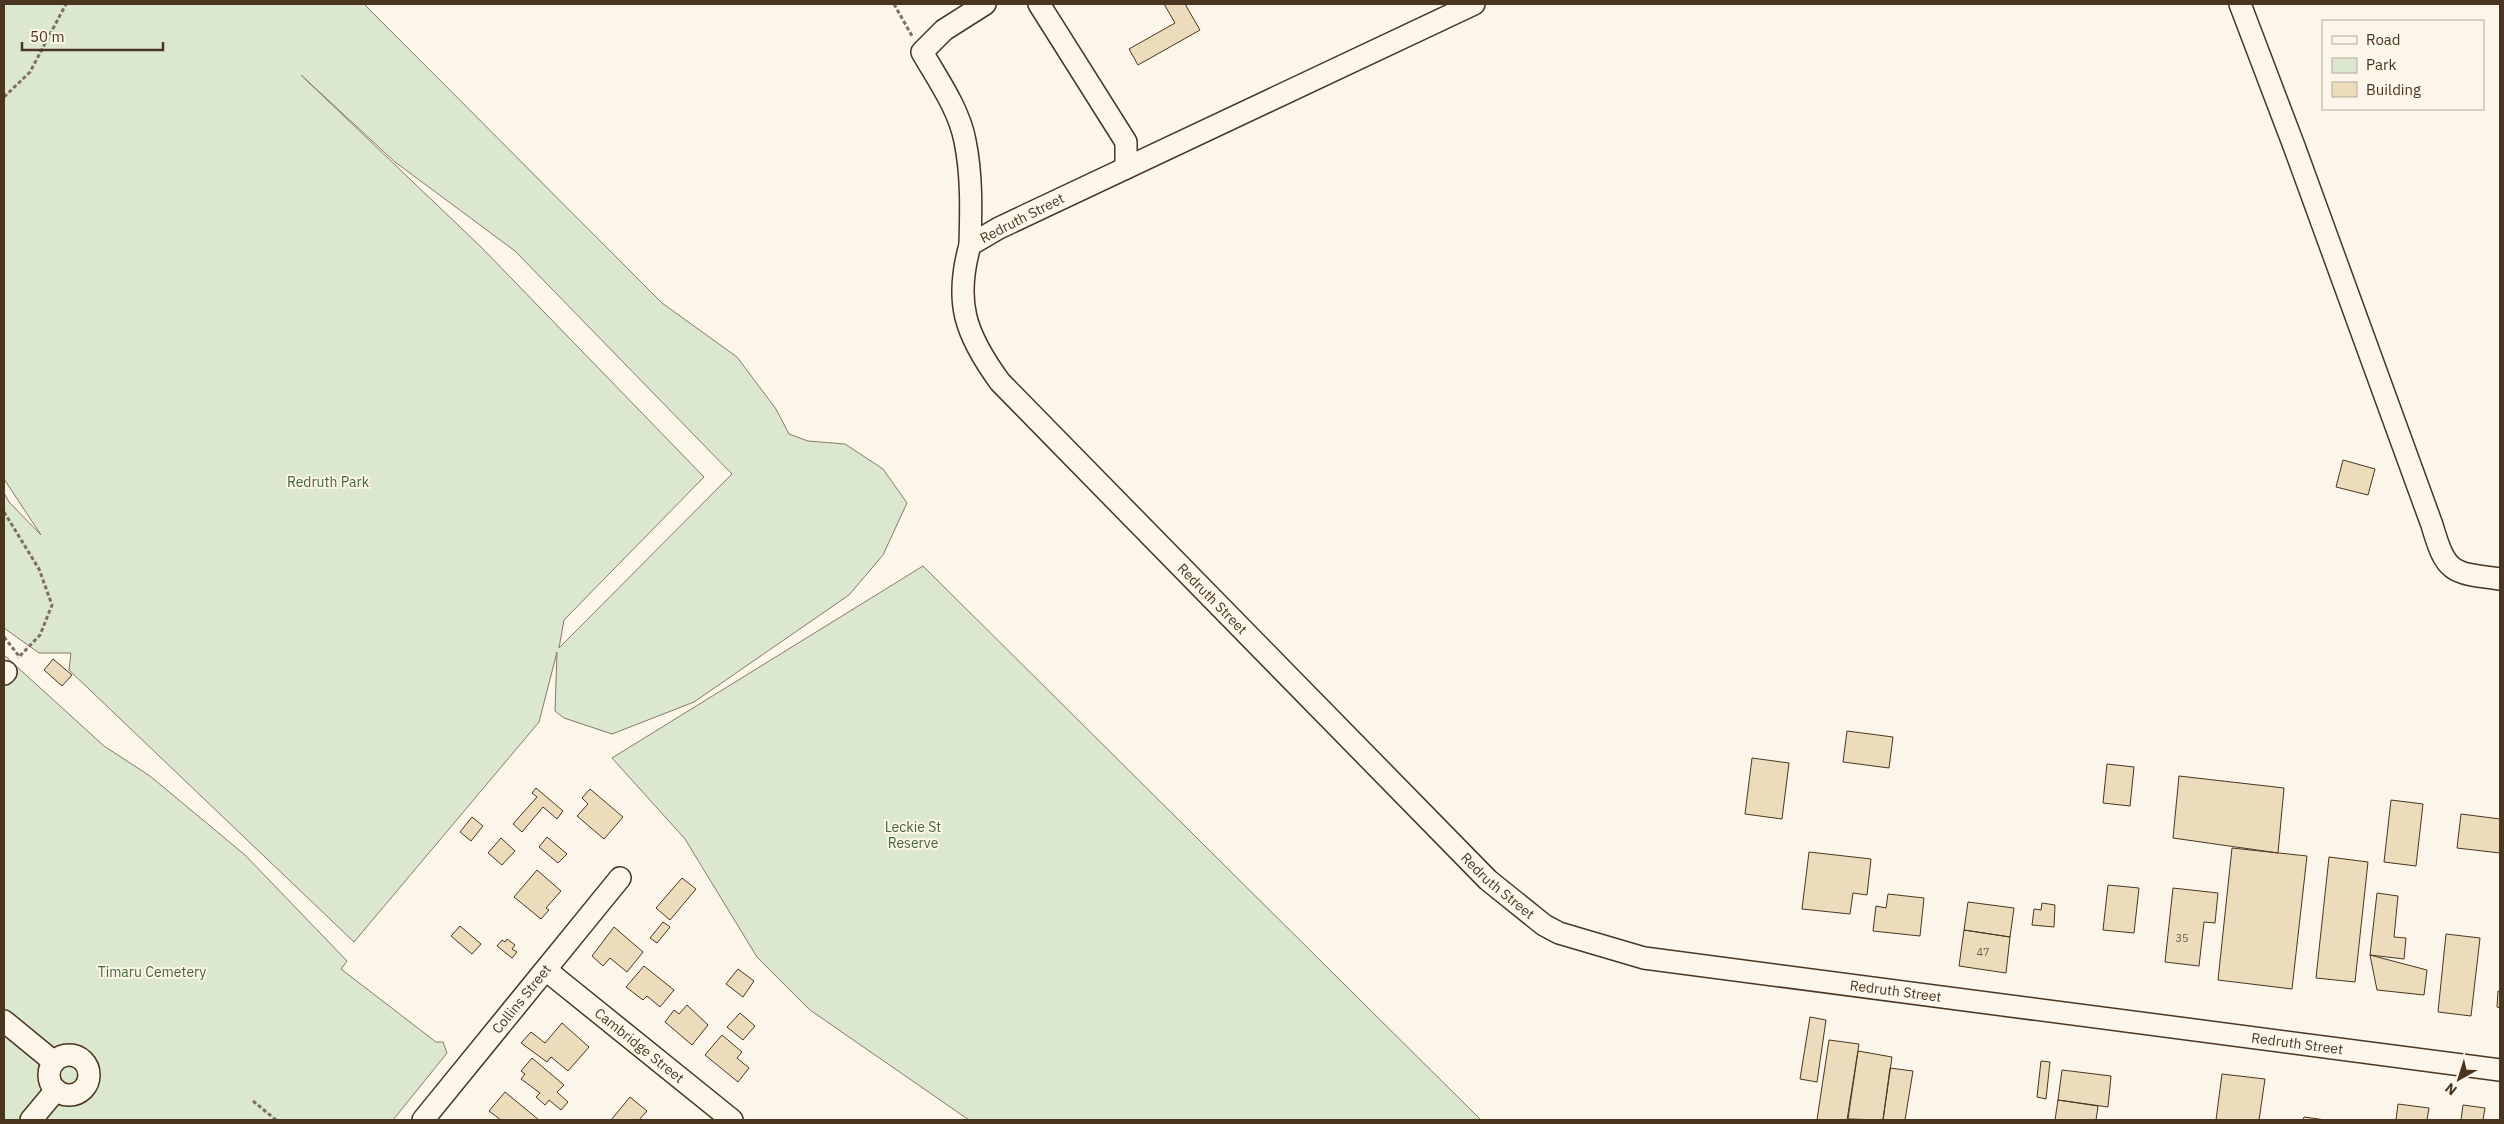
<svg xmlns="http://www.w3.org/2000/svg" width="2504" height="1124" font-family="'IBM Plex Sans',sans-serif">
	<style>
		.green { fill: #dce7d0; stroke: #887966; fill-rule: evenodd }
		.building { fill: #ecdcbc; stroke: #4a3520 }
		.lines { fill: none; stroke-linecap: round; stroke-linejoin: round }
		.minor-casing { stroke: #4a3520; stroke-width: 24 }
		.path { stroke: #7f6f5c; stroke-width: 3; stroke-dasharray: 4 2.5; stroke-linecap: butt }
		.minor { stroke: #fbf6e9; stroke-width: 21 }
		.labels { text-anchor: middle; dominant-baseline: central; stroke-width: 4; stroke-linejoin: round; paint-order: stroke }
		.number-label { font-size: 11px; fill: #725f47 }
		.street-label { font-size: 14px; fill: #4a3520; stroke: #fbf6e9 }
		.park-label { font-size: 14px; fill: #436837; stroke: #fbf6e9 }
	</style>
	<rect width="100%" height="100%" fill="#fbf6e9"/>
	<path class="green" d="M4 4H364L662 303 737 357 776 409 789 434 808 441 845 444 883 469 907 503 883 555 849 595 694 702 612 734 564 718 555 711 557 652 539 722 354 942 69 670 71 653H39L4 628V493L9 502 41 535 4 479ZM301 75 395 162 515 251 732 474 559 648 564 620 704 477 481 247Z
		M923 566 1481 1120H969L810 1010 757 957 685 839 612 758Z
		M4 655 104 746 150 776 245 855 347 961 341 969 436 1042H443L447 1053 393 1120H4Z"/>
	<path class="building" d="M1164 4H1185L1200 30 1138 65 1129 49 1175 23Z
		M2343 460 2375 469 2368 495 2336 487Z
		M53 659 72 675 62 686 44 670Z
		M1847 731 1893 737 1889 768 1843 762Z
		M1752 758 1789 763 1782 819 1745 814Z
		M2107 764 2134 767 2130 806 2103 803Z
		M2179 776 2284 788 2278 853 2173 838Z
		M536 788 563 811 557 819 543 807 522 832 513 824 537 797 532 793Z
		M590 789 623 817 604 839 577 816 588 804 582 798Z
		M2391 800 2423 804 2416 866 2384 862Z
		M2461 814 2500 819V853L2457 848Z
		M472 817 483 826 471 841 460 832Z
		M547 837 567 854 558 863 539 847Z
		M501 838 515 851 502 865 488 853Z
		M2232 848 2307 856 2292 989 2218 980Z
		M1809 852 1871 859 1867 895 1853 893 1850 914 1802 909Z
		M2329 857 2368 862 2355 982 2316 978Z
		M537 870 561 891 546 908 549 910 541 919 514 897Z
		M682 878 696 889 670 920 656 908Z
		M2108 885 2139 888 2134 933 2103 930Z
		M2173 888 2218 893 2215 923 2204 922 2199 966 2165 962Z
		M2377 893 2398 896 2394 937 2406 938 2404 959 2370 955Z
		M1888 894 1924 898 1920 936 1873 931 1876 906 1886 908Z
		M1968 902 2014 908 2010 937 1964 930Z
		M2042 903 2055 905 2054 927 2032 925 2034 909 2041 910Z
		M663 922 670 927 657 943 650 938Z
		M460 926 481 944 472 954 451 936Z
		M614 927 643 952 627 972 610 958 603 966 592 956Z
		M1964 930 2010 937 2006 973 1959 966Z
		M2446 934 2480 938 2471 1016 2438 1012Z
		M507 939 515 945 512 949 517 952 512 958 497 946 502 940 505 942Z
		M2370 955 2427 970 2424 995 2377 990Z
		M644 966 674 990 660 1007 647 996 643 1000 626 987Z
		M738 969 754 981 743 997 726 984Z
		M2498 991 2500 992V1008L2497 1007Z
		M687 1005 708 1025 692 1045 665 1022 674 1010 679 1014Z
		M740 1013 755 1026 743 1040 727 1027Z
		M1810 1017 1826 1020 1817 1082 1800 1079Z
		M562 1023 589 1047 568 1071 551 1057 547 1062 521 1043 531 1032 545 1043Z
		M722 1035 742 1052 737 1058 749 1068 738 1082 705 1055Z
		M1829 1040 1859 1044 1847 1120H1817Z
		M1858 1051 1892 1057 1883 1120 1848 1119Z
		M532 1058 564 1085 557 1092 568 1102 561 1110 549 1100 545 1105 536 1097 540 1093 521 1079 525 1074 521 1071Z
		M2041 1061 2050 1062 2046 1099 2037 1097Z
		M1890 1068 1913 1071 1905 1120H1883Z
		M2062 1070 2111 1076 2108 1107 2058 1100Z
		M2222 1074 2265 1079 2259 1120H2216Z
		M505 1092 539 1120H501L489 1111Z
		M630 1097 647 1111 639 1120H611Z
		M2058 1100 2098 1106 2096 1120H2055Z
		M2398 1104 2429 1108 2427 1120H2396Z
		M2463 1105 2485 1108 2483 1120H2461Z
		M2304 1117 2326 1120H2303Z"/>
	<g class="lines">
		<defs>
			<g id="minor">
				<path d="M1039 4 1126 142V168"/>
				<path id="s1" d="M1474 4 999 228 970 245C954 302 965 334 1000 382L1488 880 1544 925 1559 933 1644 958 2500 1070"/>
				<path d="M2240 4 2294 146 2432 525C2446 573 2451 573 2500 579"/>
				<path d="M970 245C971 210 972 175 965 141 959 109 938 80 922 52L944 30 985 4"/>
				<path d="M4 674 6 672"/>
				<path id="s2" d="M546 970 732 1120"/>
				<path d="M4 1021 54 1062"/>
				<circle cx="69" cy="1075" r="20"/>
				<path d="M31 1120 56 1090"/>
				<path id="s3" d="M423 1120 620 878"/>
			</g>
		</defs>
		<use href="#minor" class="minor-casing"/>
		<path class="path" d="M894 4 912 36
			M4 97 30 72 66 4
			M4 512 39 569 52 605 40 635 18 658
			M4 637 19 656
			M253 1101 276 1120"/>
		<use href="#minor" class="minor"/>
	</g>
	<g class="labels">
		<g class="number-label">
			<text x="2182" y="938">35</text>
			<text x="1983" y="952">47</text>
		</g>
		<g class="street-label">
			<text transform="translate(1022 218) rotate(-27)">Redruth Street</text>
			<text stroke="none"><textPath href="#s1" startOffset="1009">Redruth Street</textPath></text>
			<text stroke="none"><textPath href="#s1" startOffset="1414">Redruth Street</textPath></text>
			<text stroke="none"><textPath href="#s1" startOffset="1834">Redruth Street</textPath></text>
			<text stroke="none"><textPath href="#s3" startOffset="156">Collins Street</textPath></text>
			<text stroke="none"><textPath href="#s1" startOffset="2239">Redruth Street</textPath></text>
			<text stroke="none"><textPath href="#s2" startOffset="120">Cambridge Street</textPath></text>
		</g>
		<g class="park-label">
			<text x="328" y="482">Redruth Park</text>
			<text x="913" y="827">Leckie St<tspan x="913" dy="16">Reserve</tspan></text>
			<text x="152" y="972">Timaru Cemetery</text>
		</g>
	</g>
	<rect width="2504" height="1124" fill="none" stroke="#4a3520" stroke-width="10"/>
	<rect x="2322" y="20" width="162" height="90" fill="#fbf6e9" stroke="#b4a999"/>
	<rect x="2332" y="36" width="25" height="8" fill="#fbf6e9" stroke="#b4a999"/>
	<text x="2366" y="45" font-size="15" fill="#4a3520">Road</text>
	<rect x="2332" y="58" width="25" height="15" fill="#dce7d0" stroke="#b4a999"/>
	<text x="2366" y="70" font-size="15" fill="#4a3520">Park</text>
	<rect x="2332" y="82" width="25" height="15" fill="#ecdcbc" stroke="#b4a999"/>
	<text x="2366" y="95" font-size="15" fill="#4a3520">Building</text>
	<g transform="translate(2459 1079) rotate(219)" stroke="#fbf6e9" stroke-width="4" paint-order="stroke">
	<path d="M0-4L9 19L0 12L-9 19Z" fill="#4a3520"/>
	<text y="-8" font-size="14" font-weight="bold" text-anchor="middle" fill="#4a3520">N</text>
	</g>
	<path d="M22 42v8h141v-8" fill="none" stroke="#4a3520" stroke-width="2.5"/>
	<text x="30" y="42" font-size="15" fill="#4a3520" stroke="#fbf6e9" stroke-width="4" paint-order="stroke">50 m</text>
</svg>
